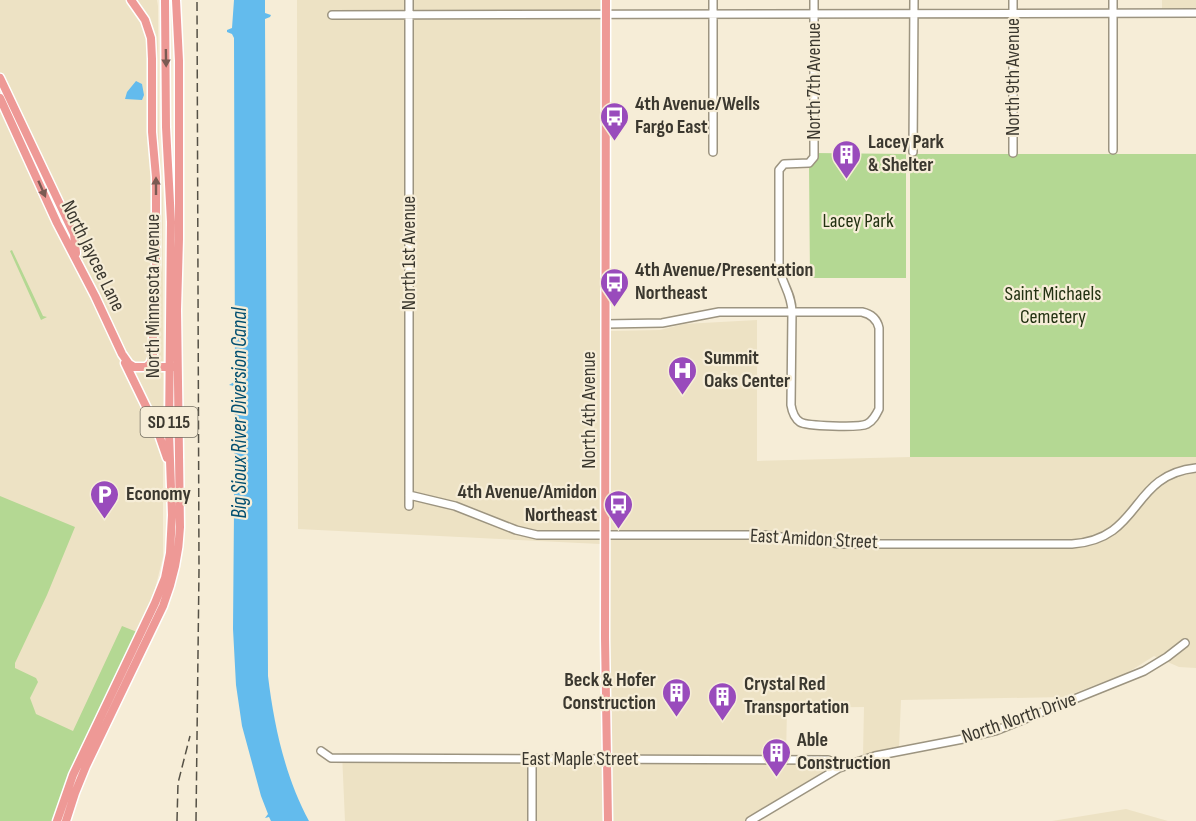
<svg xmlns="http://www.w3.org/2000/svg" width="1196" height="821" font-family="'Sofia Sans Condensed',sans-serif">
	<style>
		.built { fill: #ede2c4 }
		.green { fill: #b4d893 }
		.water { fill: #63bbed }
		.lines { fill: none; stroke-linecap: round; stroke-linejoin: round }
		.minor-casing { stroke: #9c9480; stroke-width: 10 }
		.major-casing { stroke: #fff; stroke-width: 11 }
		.minor { stroke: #fff; stroke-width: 7 }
		.major { stroke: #ee9996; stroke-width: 8 }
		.rail { stroke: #555146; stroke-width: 1.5; stroke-dasharray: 9 4.5; stroke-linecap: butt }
		.oneway { fill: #7a5a53 }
		.labels { text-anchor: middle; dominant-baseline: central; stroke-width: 4.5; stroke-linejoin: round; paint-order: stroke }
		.shield { fill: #f6edd7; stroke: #736e61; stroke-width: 1.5 }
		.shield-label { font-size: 18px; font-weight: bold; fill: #3b382f }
		.street-label { font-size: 20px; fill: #3b382f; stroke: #f6edd7 }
		.poi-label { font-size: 20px; font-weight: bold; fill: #3b382f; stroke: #f6edd7; text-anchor: start }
		.park-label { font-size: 20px; fill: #223111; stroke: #f6edd7 }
		.water-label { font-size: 21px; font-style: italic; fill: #024e6f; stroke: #f6edd7 }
	</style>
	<rect width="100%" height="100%" fill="#f6edd7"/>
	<path class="built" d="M0 0H157L158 6 159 140 163 199V557L152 601 71 771 60 798 54 821H0Z
		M297 0H602L600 544 298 529Z
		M1162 0H1196V10L1162 9Z
		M757 320V461L910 457H1196V668L1179 667 1154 656 1127 673 1064 697 901 700 899 748 863 755 864 707 787 708 786 758 609 756V331L660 330 684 324Z
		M342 753 604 756 603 821H345Z
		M610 763H828L832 769 772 803 746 821H610Z
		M1126 809 1168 821H1052Z"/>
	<path class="green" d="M814 153 906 154V278H810L809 163Z
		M910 154H1196V457H910Z
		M12 250 43 316 47 317 41 320 10 251Z
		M0 496 75 527 47 595 15 663V668L36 678 38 682 30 698 36 714 73 731 122 626 137 632 71 771 60 798 54 821H0Z"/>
	<path class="water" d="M234 0H265V13L271 15 270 17 265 19 268 676C274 725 285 777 309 821H271L269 817 265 818 268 814 261 796 242 726 236 685 233 629 235 393 234 386 229 385 234 382 235 376 234 38 232 34 227 32V30L232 28Z
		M136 81 142 84 144 95 142 100 125 99 127 92Z"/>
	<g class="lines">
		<defs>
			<path id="minor" d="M409 0V506
				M1113 0V150
				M332 15 1196 13
				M713 152V0
				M913 152 914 0
				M1013 153V0
				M606 324 662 323 719 312H862C871 314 877 319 879 328V409C876 415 873 421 867 424 859 428 806 426 800 422 794 418 792 411 791 405L792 312C792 293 781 283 779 266V170L784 164 809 163 814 157V0
				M409 495 455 506 516 530 537 535H764L842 544H1072C1143 539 1129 475 1196 468
				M321 751 331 758 828 760 834 763 839 768
				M532 759V821
				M750 821 839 768 875 756 963 739 995 731 1144 671 1167 657 1185 643"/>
			<path id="major" d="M131 0 145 20 151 38 152 59V132L156 177V265L153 311V356L150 364 146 367
				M606 0 605 638 608 821
				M0 78 74 234 76 253
				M0 98 57 223 95 296 122 354 129 364 134 367H174
				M125 363 157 429 167 458
				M57 821 73 775 155 603 165 578 170 553 172 515 169 433 171 222 166 127 165 0
				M66 821 75 793 86 766 163 606C173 580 179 555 180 527L177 310 179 239V61L176 0"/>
		</defs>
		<use href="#minor" class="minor-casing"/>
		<use href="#major" class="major-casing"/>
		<use href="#minor" class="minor"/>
		<use href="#major" class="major"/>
		<path class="rail" d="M177 821 178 783 190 736
			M196 821 199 570 197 0"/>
	</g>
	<defs><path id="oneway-solid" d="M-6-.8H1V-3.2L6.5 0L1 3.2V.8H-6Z" transform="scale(1.5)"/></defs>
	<g class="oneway">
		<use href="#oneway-solid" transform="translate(166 58) rotate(89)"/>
		<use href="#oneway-solid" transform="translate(156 186) rotate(-90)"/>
		<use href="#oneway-solid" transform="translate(42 189) rotate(66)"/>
	</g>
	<defs>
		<symbol id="bus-pin" viewBox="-11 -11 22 30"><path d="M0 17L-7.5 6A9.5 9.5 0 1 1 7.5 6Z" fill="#994bbc" stroke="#f6edd7"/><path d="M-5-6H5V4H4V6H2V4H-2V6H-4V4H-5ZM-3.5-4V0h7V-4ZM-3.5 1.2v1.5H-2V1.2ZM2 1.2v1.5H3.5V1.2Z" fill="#fff"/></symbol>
		<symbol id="building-pin" viewBox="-11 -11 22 30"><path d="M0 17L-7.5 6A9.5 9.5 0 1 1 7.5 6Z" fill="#994bbc" stroke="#f6edd7"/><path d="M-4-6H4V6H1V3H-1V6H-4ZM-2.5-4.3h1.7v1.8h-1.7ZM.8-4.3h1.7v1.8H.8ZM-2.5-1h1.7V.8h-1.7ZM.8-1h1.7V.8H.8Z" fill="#fff"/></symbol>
		<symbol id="hospital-pin" viewBox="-11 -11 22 30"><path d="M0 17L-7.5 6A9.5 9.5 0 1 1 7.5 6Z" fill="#994bbc" stroke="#f6edd7"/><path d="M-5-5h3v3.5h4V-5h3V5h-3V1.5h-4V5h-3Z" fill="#fff"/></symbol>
		<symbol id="parking-pin" viewBox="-11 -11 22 30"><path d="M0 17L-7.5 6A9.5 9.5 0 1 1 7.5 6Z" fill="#994bbc" stroke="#f6edd7"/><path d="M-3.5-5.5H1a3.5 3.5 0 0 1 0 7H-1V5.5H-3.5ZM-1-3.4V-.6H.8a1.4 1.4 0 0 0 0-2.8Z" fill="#fff"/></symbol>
	</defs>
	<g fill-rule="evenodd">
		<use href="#bus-pin" x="598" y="100" width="33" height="45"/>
		<use href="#building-pin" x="830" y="138" width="33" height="45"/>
		<use href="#bus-pin" x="598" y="266" width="33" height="45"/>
		<use href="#hospital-pin" x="666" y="354" width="33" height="45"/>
		<use href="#parking-pin" x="88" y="478" width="33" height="45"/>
		<use href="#bus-pin" x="602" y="488" width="33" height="45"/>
		<use href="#building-pin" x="660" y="676" width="33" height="45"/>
		<use href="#building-pin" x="706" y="680" width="33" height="45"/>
		<use href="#building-pin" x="760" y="736" width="33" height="45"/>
	</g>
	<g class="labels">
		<rect class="shield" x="140.5" y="407" width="57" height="30" rx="4.5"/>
		<g class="shield-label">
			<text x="169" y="422">SD 115</text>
		</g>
		<g class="street-label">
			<text transform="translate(1013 77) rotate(-90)">North 9th Avenue</text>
			<text transform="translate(814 81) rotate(-90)">North 7th Avenue</text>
			<text transform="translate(409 253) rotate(-90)">North 1st Avenue</text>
			<text transform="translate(93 256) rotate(64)">North Jaycee Lane</text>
			<text transform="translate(153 296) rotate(-90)">North Minnesota Avenue</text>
			<text transform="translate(589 410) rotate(-90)">North 4th Avenue</text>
			<text transform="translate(814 539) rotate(3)">East Amidon Street</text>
			<text transform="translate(1019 718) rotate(-19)">North North Drive</text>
			<text x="580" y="759">East Maple Street</text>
		</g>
		<g class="poi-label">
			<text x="635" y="104">4th Avenue/Wells<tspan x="635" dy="23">Fargo East</tspan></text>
			<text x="868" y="142">Lacey Park<tspan x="868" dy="23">&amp; Shelter</tspan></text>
			<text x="635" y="270">4th Avenue/Presentation<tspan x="635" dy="23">Northeast</tspan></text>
			<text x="704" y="358">Summit<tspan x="704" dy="23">Oaks Center</tspan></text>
			<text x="597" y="492" text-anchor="end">4th Avenue/Amidon<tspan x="597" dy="23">Northeast</tspan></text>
			<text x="126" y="494">Economy</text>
			<text x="656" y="680" text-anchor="end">Beck &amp; Hofer<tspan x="656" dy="23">Construction</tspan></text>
			<text x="744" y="684">Crystal Red<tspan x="744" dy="23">Transportation</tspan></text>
			<text x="797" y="740">Able<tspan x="797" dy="23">Construction</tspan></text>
		</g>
		<g class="park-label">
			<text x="858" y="221">Lacey Park</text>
			<text x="1053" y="294">Saint Michaels<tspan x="1053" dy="23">Cemetery</tspan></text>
		</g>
		<g class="water-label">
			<text transform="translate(239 413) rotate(-90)">Big Sioux River Diversion Canal</text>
		</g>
	</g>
</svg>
